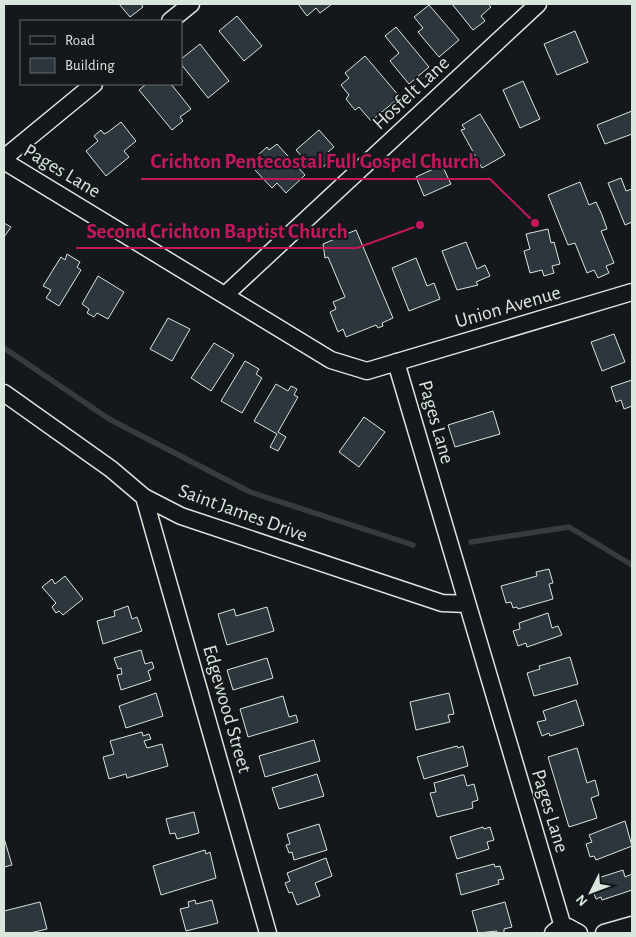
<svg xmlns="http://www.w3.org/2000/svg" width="636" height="937" font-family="'Alegreya Sans',sans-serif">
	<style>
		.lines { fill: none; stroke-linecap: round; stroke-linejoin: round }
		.stream { stroke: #363b3e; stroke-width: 5.5 }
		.building { fill: #2c363c; stroke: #d8e6dc }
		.street-casing { stroke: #d8e6dc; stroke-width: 19 }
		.street { stroke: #14181c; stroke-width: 16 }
		.labels { text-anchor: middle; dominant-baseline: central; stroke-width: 4; stroke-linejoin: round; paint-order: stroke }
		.street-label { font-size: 20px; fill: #d8e6dc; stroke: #14181c }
		.leader { fill: none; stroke: #c2185b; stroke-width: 2 }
		.callout-dot { fill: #c2185b; stroke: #14181c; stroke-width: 2 }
		.callout-label { font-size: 21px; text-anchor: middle; font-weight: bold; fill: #c2185b; stroke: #14181c; stroke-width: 4; stroke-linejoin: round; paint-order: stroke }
	</style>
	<rect width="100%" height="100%" fill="#14181c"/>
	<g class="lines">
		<path class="stream" d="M4 348 109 419 250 492 413 545
			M471 542 569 527 632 565"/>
	</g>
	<path class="building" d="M119 4H141L143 7 130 17Z
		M298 4H332L320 13 316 8 307 16Z
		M452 4H488L491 7 481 16 485 21 473 30Z
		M429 5 459 40 439 57 418 32 423 28 414 17Z
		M237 16 262 46 244 61 219 31Z
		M396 27 429 67 409 84 390 61 399 53 385 36Z
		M575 31 588 62 557 75 544 44Z
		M200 44 229 81 208 98 181 64V59Z
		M365 56 400 97 371 121 359 107 355 110 346 99 349 95 341 85 349 78 345 73Z
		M523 81 540 119 520 128 503 90Z
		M146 84H171L191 109 180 117 183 121 172 130 139 90Z
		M632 111V134L605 144 597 125Z
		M480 114 505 155 482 168 461 130 465 129 462 125Z
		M121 122 136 141 124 151 129 157 106 176 86 151 98 141 94 136 101 130 104 134 108 132Z
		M319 130 334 147 328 152 333 158 322 168 318 162 312 168 296 150Z
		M277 144 305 175 286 193 277 183 272 188 254 169 261 159 258 155 267 147 269 150Z
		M442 165 451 184 424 196 416 177Z
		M621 178 626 191 632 189V222L625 225 608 183Z
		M580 182 589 205 596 202 602 215 607 229 601 231 614 263 606 266 609 273 598 278 594 270 587 273 575 243 568 245 548 195Z
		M4 223 11 227 4 237Z
		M548 229 551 243 554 242 560 264 552 266 554 273 544 276 542 270 530 273 524 251 530 249 526 234Z
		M356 230 393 318 382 323 383 326 378 328 376 325 346 337 343 329 338 332 330 312 336 309 333 302 345 297 328 257 325 258 323 244Z
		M466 242 477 269 485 265 490 276 476 282 478 285 457 290 442 251Z
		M67 254 80 262 77 267 81 270 59 306 46 298 51 290 43 286 61 257 65 260Z
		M416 258 427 286 434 283 440 299 409 311 392 268Z
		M98 276 124 292 108 319 97 313 94 317 87 313 89 309 82 304Z
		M168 318 190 329 172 361 150 349Z
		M614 334 625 362 602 371 591 342Z
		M214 343 234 355 211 391 191 378Z
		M245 361 259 369 256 374 262 378 242 413 221 401Z
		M632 380V406L624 409 621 400 616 402 611 387Z
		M276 384 288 391 291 386 297 389 294 395 298 397 278 432 286 437 278 451 270 447 277 434 254 421Z
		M493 411 500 434 455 447 448 425Z
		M364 417 385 432 359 467 339 452Z
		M549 569 553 583 549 584 553 599 518 609 517 607 513 608 511 602 506 603 501 586 537 576 536 572Z
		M65 576 83 599 63 615 59 611 56 613 52 607 56 603 42 587 52 579 55 584Z
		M128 606 132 619 137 617 142 631 103 644 97 621 115 616 114 611Z
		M267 607 274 631 227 645 218 614 234 609 236 616Z
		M548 613 552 628 558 626 562 635 527 647 526 643 518 646 513 631 520 629 519 623Z
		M141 650 145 664 152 662 154 668 148 671 151 680 121 690 117 675 122 674 121 668 118 669 114 658Z
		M570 657 578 684 534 696 527 673 540 669 539 666Z
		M267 658 273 678 233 690 227 670Z
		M156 693 163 716 126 728 119 706Z
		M449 693 454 714 448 715 450 722 416 730 410 702Z
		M283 696 289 717 296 715 298 722 248 737 240 709Z
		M576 700 584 725 550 736 549 733 542 736 537 722 546 720 543 711Z
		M142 732 143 736 149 734 151 739 144 741 147 748 162 744 168 766 127 778 126 774 109 779 103 757 114 754 110 741Z
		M314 740 320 761 265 777 259 756Z
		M457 746 458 748 463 746 468 766 424 779 417 757Z
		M577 748 587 783 595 780 599 795 591 798 597 818 569 827 548 757Z
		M317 774 324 796 279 809 272 788Z
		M462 775H464L467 786 474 784 478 800 472 802 473 808 437 817 430 793 436 792 434 783Z
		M194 812 199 833 177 839 175 833 170 834 166 819Z
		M625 821 632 846 596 860 594 856 590 857 586 844 592 842 589 835Z
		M319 824 327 850 294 860 292 852 289 853 286 845 290 844 287 834Z
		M483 827 484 829 490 827 494 840 487 842 489 849 457 859 450 837Z
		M4 838 12 865 4 867Z
		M205 850 206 854 210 852 216 878 161 895 153 866Z
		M326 858 332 876 315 883 320 896 297 905 292 892 289 893 285 883 290 881 287 873Z
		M494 864 495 867 500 866 504 879 498 880 499 884 461 895 456 874Z
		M623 870 625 877 632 874V890L602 900 601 897 596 899 591 886 597 885 595 879Z
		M195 900 196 904 212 900 218 923 186 931 180 909 189 907 188 902Z
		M40 902 47 929 30 933H4V911Z
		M505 902 512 927 504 929V933H497V931L478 933 472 911Z"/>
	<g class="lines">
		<defs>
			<path id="street" d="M170 21 191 4
				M4 158 94 84
				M4 161 331 360 367 371 632 292
				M225 295 538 4
				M396 362 563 927
				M4 393 111 469 144 497 181 516 442 603 467 604
				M144 497 268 933
				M553 933 558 929 568 927 579 933
				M604 933 632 925"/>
		</defs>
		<use href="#street" class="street-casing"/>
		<use href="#street" class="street"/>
	</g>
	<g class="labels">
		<g class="street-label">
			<text transform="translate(411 93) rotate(-43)">Hosfelt Lane</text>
			<text transform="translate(62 171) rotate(31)">Pages Lane</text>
			<text transform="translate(508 307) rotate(-16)">Union Avenue</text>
			<text transform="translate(436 422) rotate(74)">Pages Lane</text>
			<text transform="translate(243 513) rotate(20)">Saint James Drive</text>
			<text transform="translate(227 709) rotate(74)">Edgewood Street</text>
			<text transform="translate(550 811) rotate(73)">Pages Lane</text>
		</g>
	</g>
	<path class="leader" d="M535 223L490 179H141M420 225L357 248H76"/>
	<g class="callout-dot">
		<circle cx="535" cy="223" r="5"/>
		<circle cx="420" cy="225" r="5"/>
	</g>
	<g class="callout-label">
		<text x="315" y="168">Crichton Pentecostal Full Gospel Church</text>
		<text x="217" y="238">Second Crichton Baptist Church</text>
	</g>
	<rect width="636" height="937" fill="none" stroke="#d8e6dc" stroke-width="10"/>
	<rect x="20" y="20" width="162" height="65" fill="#14181c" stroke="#626a69"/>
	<rect x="30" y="36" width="25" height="8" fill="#14181c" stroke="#626a69"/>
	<text x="65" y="45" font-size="15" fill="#d8e6dc">Road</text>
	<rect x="30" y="58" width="25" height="15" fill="#2c363c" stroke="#626a69"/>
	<text x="65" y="70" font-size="15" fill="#d8e6dc">Building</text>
	<g transform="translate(591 892) rotate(228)" stroke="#14181c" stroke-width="4" paint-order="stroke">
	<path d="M0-4L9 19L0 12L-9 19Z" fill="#d8e6dc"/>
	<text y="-8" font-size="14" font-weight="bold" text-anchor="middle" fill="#d8e6dc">N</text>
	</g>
</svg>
